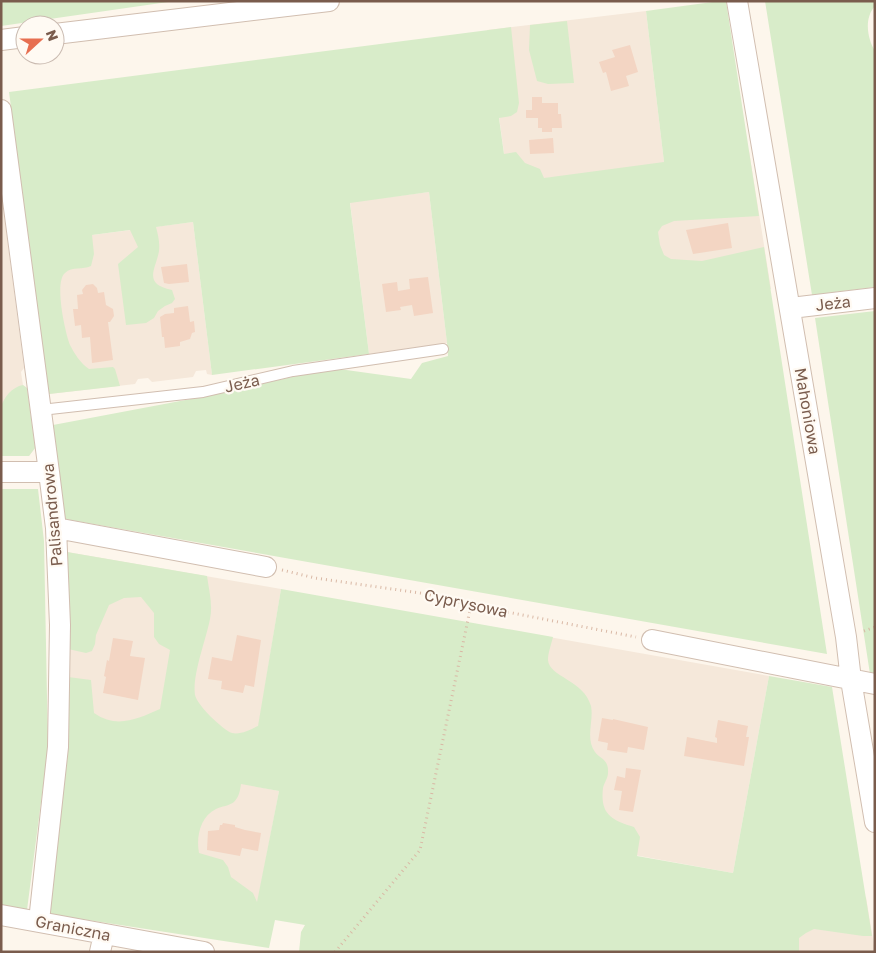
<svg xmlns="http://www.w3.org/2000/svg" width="876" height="953" font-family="'Golos Text',sans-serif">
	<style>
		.residential { fill: #f5e8da }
		.green { fill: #d8ecc9; fill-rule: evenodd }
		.building { fill: #f3d5c3 }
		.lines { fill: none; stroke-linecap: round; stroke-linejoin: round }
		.service-casing { stroke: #d1beb0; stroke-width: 12 }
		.minor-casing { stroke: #d1beb0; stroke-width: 22 }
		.path { stroke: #d9b8a5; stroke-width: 3; stroke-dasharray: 1 4; stroke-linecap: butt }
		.service { stroke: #fff; stroke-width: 10 }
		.minor { stroke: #fff; stroke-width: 20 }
		.labels { text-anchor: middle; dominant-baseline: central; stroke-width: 4.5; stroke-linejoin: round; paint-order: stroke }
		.street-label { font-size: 16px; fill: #7a5c4d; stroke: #fffaf3 }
	</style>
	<rect width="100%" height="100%" fill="#fdf6ec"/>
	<path class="residential" d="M646 11 664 162 749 151 771 289 604 324 585 174 508 182 487 30Z
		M1 191 24 368 21 372 22 379 23 385 27 388 35 448 29 456H1Z
		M429 192 447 343 369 354 350 202Z
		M193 222 212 375 207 374 206 370 196 371 193 377 152 382 148 378 138 379 135 384 49 394 30 243Z
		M67 552 281 589 249 785 279 791 255 916 68 753Z
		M476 624 769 676 733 873 442 820Z
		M866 897 875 952H770Z"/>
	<path class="green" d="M1 1H175L1 26Z
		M720 1H726L759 216 674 221 662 226 658 232 660 245 664 255 671 259 702 261 764 247 827 654 65 519 53 425 212 395 332 368 411 379 422 363 448 356 447 343 429 192 350 203 369 354 212 375 193 222 156 227C158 235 160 242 159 251 156 269 142 284 172 290L175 299 172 303 165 306 158 311 154 318 146 323 126 325 118 264 138 247 130 230 92 235 94 254 91 266C83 270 72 266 65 273 54 282 65 332 70 345 74 353 81 364 89 369L113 367 115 369 120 386 49 394 9 92 511 27 519 103 517 112 511 116 499 118 504 154 516 152 525 163 540 169 544 178 664 162 646 11Z
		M765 1H875V6C864 18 867 38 875 51V287L812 295Z
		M567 21 574 83 548 84 537 81 529 50 530 25Z
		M875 311V675L870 674 815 318Z
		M23 385 27 388 35 448 29 456H1C1 445 0 416 1 407 4 397 12 387 23 385Z
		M1 489H38L44 541 48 748 27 910 1 905Z
		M67 552 207 576C209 590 213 605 210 619 206 640 192 675 195 695 197 705 223 730 232 733 241 735 251 729 258 726L281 589 553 637C551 645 548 653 548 660 549 677 584 680 591 706 594 721 585 738 595 752 600 759 609 759 608 773 608 778 604 783 603 788 600 814 611 820 634 827L640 837 637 856 733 873 769 676 832 687 872 936H863L814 929 806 933 799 938V952H299L301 932 305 925 275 920 269 948 49 914 68 753V677L91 680 94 713C117 729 137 719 160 709L170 650 159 644 154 637V613L141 597 124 598 109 605 96 635 95 644 92 651 86 653 68 649ZM241 784 279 791 257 902 253 893 231 877 228 867 223 860 199 853C196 837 200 817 216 809 222 806 229 806 234 802 239 797 240 791 241 784Z"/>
	<path class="building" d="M630 45 638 72 626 76 629 86 611 91 606 72 603 73 599 62 615 57 612 50Z
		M532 97H542V103H558V114H561L562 128H552V132H542V128H538V118H526V110H532Z
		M553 138 554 153 530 154 529 140Z
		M728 223 732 248 693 254 686 230Z
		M187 264 189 282 169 284 164 283 161 267Z
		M428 277 433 313 414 316 412 305 400 307 401 310 386 312 382 284 397 282 398 291 410 289 409 279Z
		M93 284 97 288 98 293 104 292 106 305 113 309 114 316 110 322H108L113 360 92 363 90 337 82 338 81 325 75 326 73 309H78L77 295 83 294 82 290 86 285Z
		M188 306 190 322 194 321 195 332 192 333 190 339 180 342V346L165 348 164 337H162L160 317 165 314 174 313V308Z
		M237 635 261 640 254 687 245 685 243 693 221 689 222 681 208 679 212 657 232 661Z
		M113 638 133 641 130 656 145 658 138 700 103 693 106 677 104 676 107 660 109 661Z
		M602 718 613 720V719L648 727 644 750 628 747 627 753 607 750 608 743 598 741Z
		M718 720 748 726 746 737H749L744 766 684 756 687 737 717 743V738L715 737Z
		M626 768 641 770 633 812 619 810 622 791 614 790 617 776 625 778Z
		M223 823 235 825V827L245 830 261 833 258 851 242 848 240 856 207 850 208 831 219 830 220 825H222Z"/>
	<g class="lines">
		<defs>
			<path id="service" d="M41 410 203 392 293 371 443 349"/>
			<path id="minor" d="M737 1 846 637 851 680 875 822
				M55 34 329 1
				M1 40 25 37
				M1 110 49 472 56 528 60 625 58 747 39 921
				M791 308 875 298
				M1 472H49
				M56 528 266 567
				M652 640 875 684
				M1 915 204 952
				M100 952 104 934"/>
		</defs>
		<use href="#service" class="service-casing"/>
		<use href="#minor" class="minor-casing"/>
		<path class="path" d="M282 570 315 578 427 594 471 605 636 637
			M864 631 875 627
			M335 952 420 850 471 605"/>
		<use href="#service" class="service"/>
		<use href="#minor" class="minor"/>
	</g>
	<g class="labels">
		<g class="street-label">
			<text transform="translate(833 303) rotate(-7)">Jeża</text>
			<text transform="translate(242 383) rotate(-13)">Jeża</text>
			<text transform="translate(808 411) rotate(80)">Mahoniowa</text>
			<text transform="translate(52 515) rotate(-95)">Palisandrowa</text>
			<text transform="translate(466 603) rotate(12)">Cyprysowa</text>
			<text transform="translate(73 928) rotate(11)">Graniczna</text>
		</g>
	</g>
	<rect width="876" height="953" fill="none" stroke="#7a5c4d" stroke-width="5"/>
	<g transform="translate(40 40) rotate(69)"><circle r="24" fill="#fffaf3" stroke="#cabbb1"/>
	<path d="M0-4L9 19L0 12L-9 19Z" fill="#e76f51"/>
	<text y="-8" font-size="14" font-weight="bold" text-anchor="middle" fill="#7a5c4d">N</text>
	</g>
</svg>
